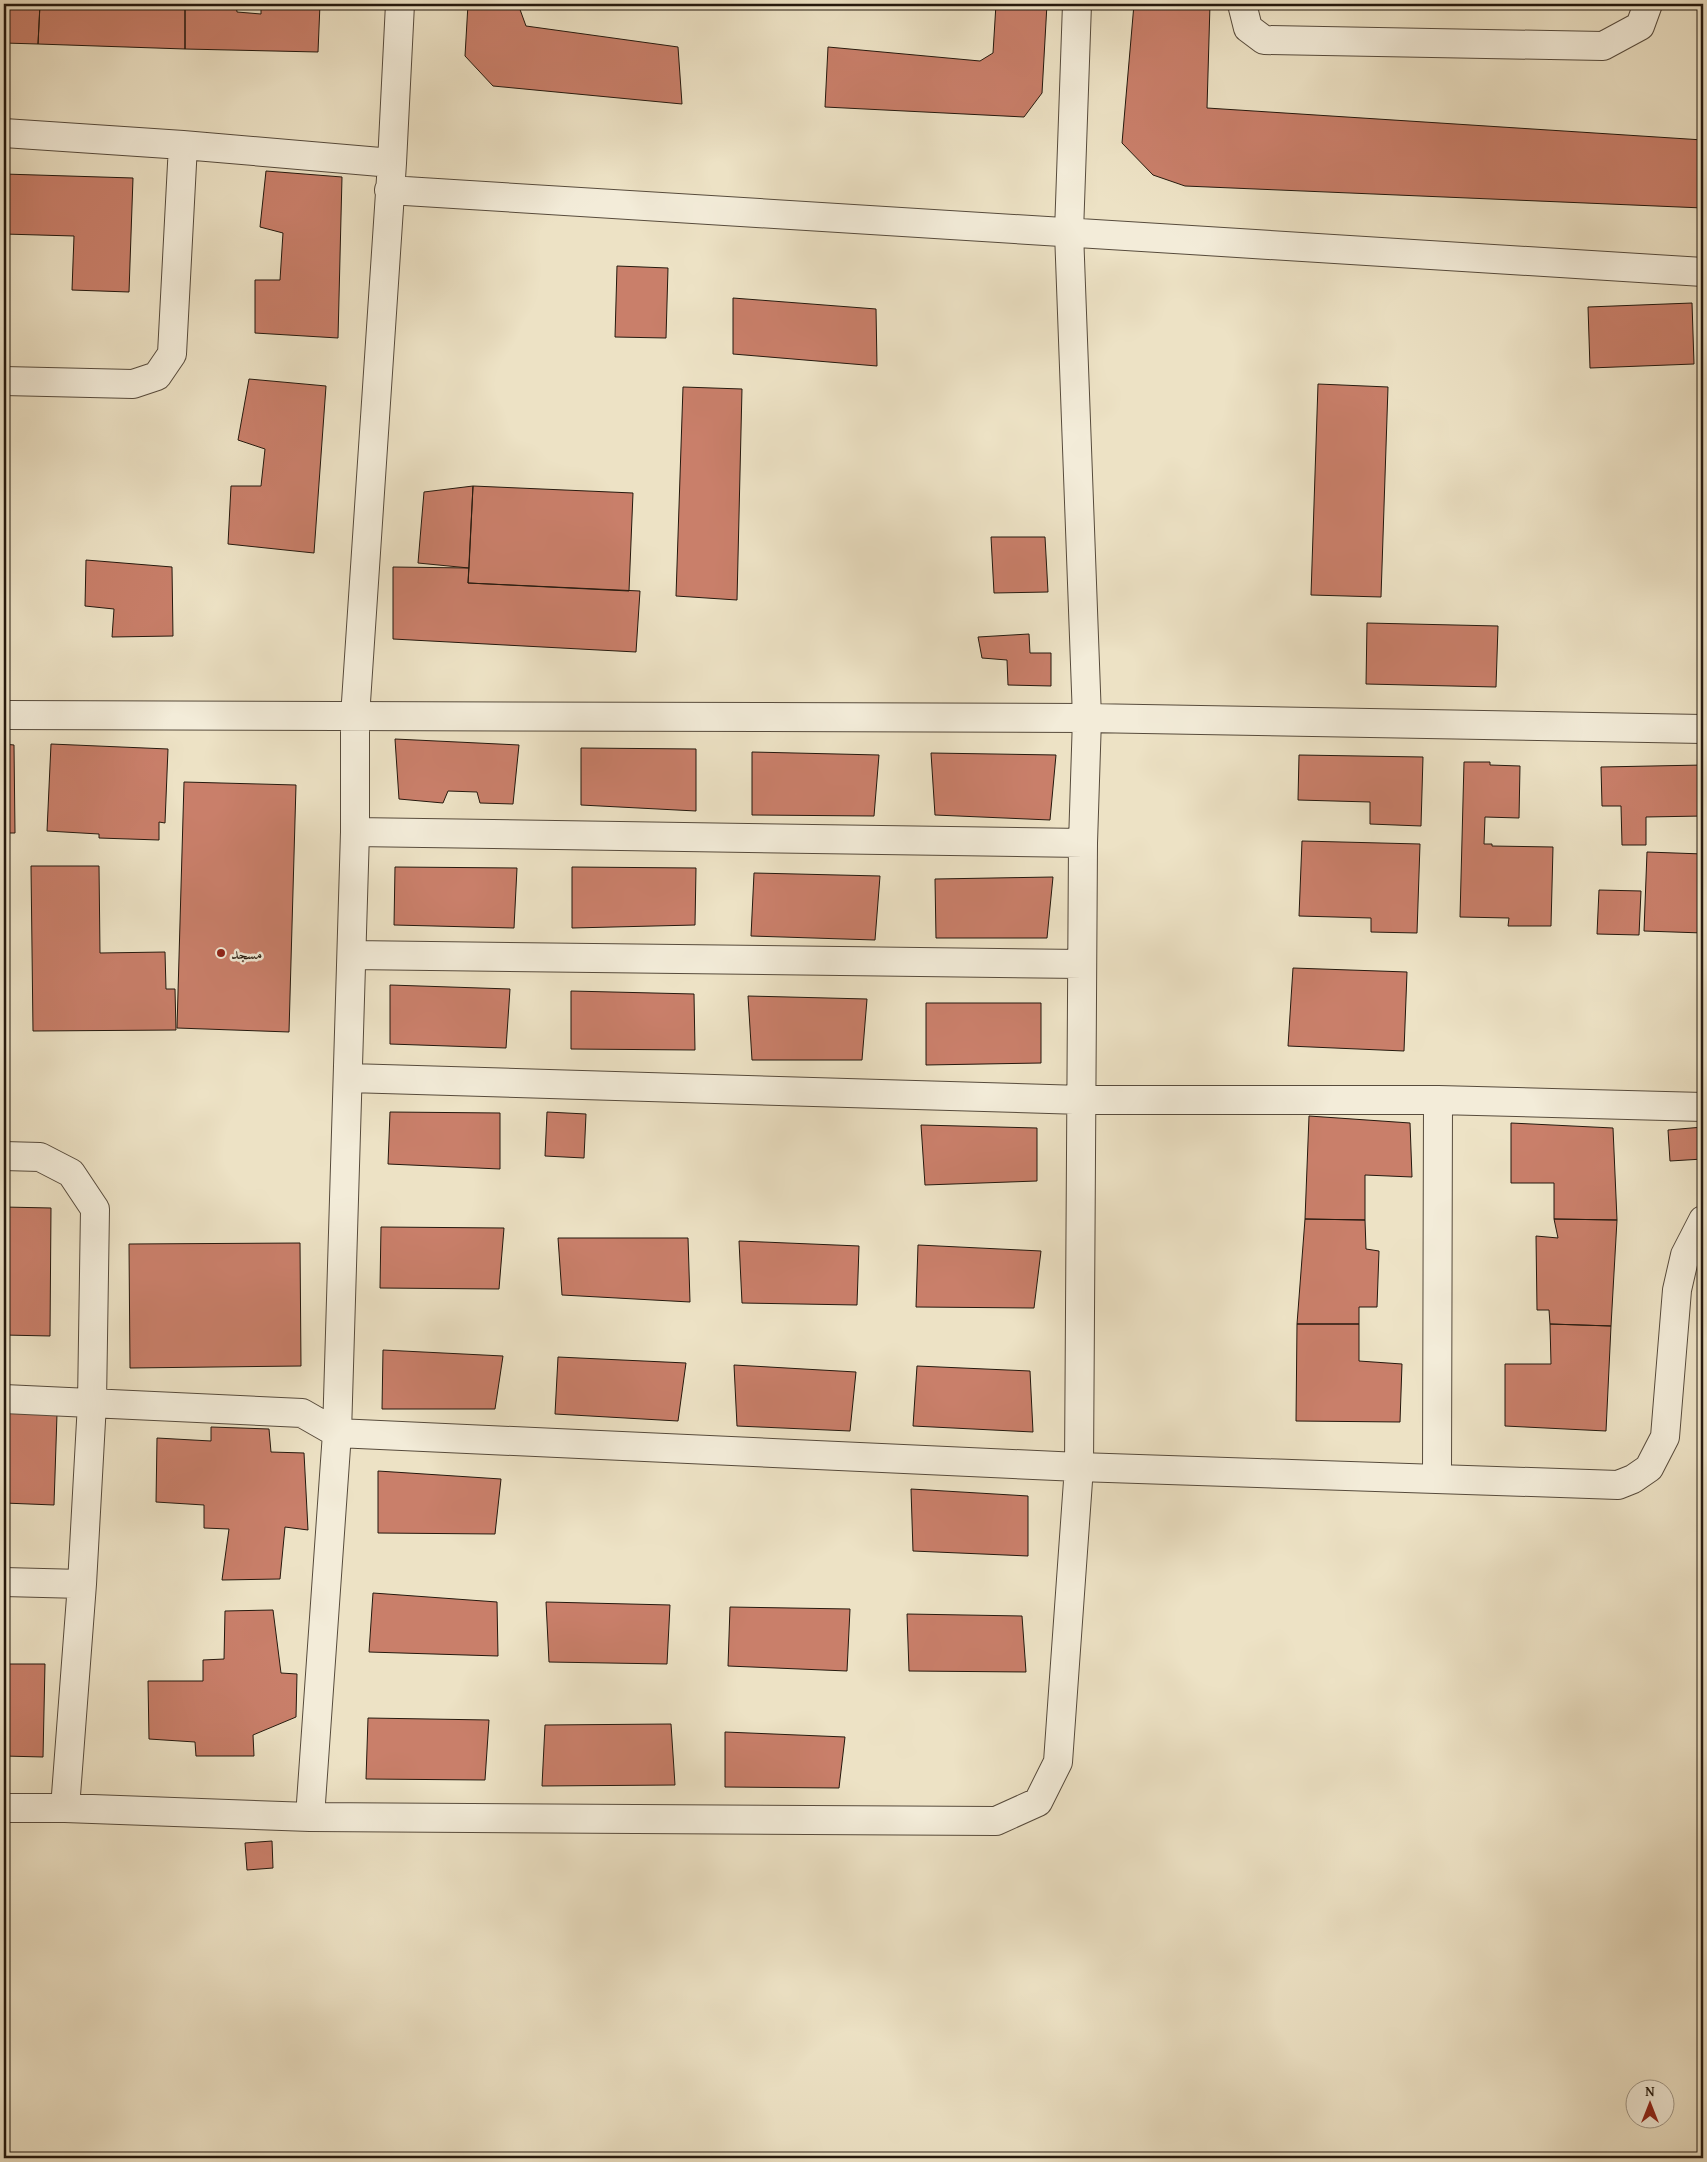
<svg xmlns="http://www.w3.org/2000/svg" width="1707" height="2162" font-family="'Gentium Book Plus',Amiri,serif">
	<style>
		.building { fill: #c97f6a; stroke: #25190e }
		.lines { fill: none; stroke-linecap: round; stroke-linejoin: round }
		.minor-casing { stroke: #574b3c; stroke-width: 30 }
		.minor { stroke: #f3ecd9; stroke-width: 28 }
		.poi-dot { fill: #8f2418; stroke: #f3ecd9; stroke-width: 2 }
		.labels { text-anchor: middle; dominant-baseline: central; stroke-width: 5; stroke-linejoin: round; paint-order: stroke }
		.poi-label { font-size: 16px; fill: #25190e; stroke: #f3ecd9; text-anchor: start }
	</style>
	<rect width="100%" height="100%" fill="#ede2c5"/>
	<filter id="stains"><feTurbulence type="fractalNoise" baseFrequency=".004" numOctaves="4"/><feColorMatrix values="0 0 0 0 .2 0 0 0 0 .09 0 0 0 0 .02 0 0 0 .5 -.17"/></filter>
	<radialGradient id="worn" r=".72"><stop offset=".6" stop-color="#630" stop-opacity="0"/><stop offset="1" stop-color="#630" stop-opacity=".3"/></radialGradient>
	<path class="building" d="M4 4H40L38 44 4 43Z
		M40 4H98L99 7H125L126 4H185V49L38 44Z
		M185 4H236L237 12 261 14V4H320L318 52 185 49Z
		M468 4H518L526 26 678 47 682 104 493 86 465 56Z
		M996 4H1047L1042 93 1024 117 825 107 828 47 980 61 993 53Z
		M1134 4H1210L1207 108 1703 140V208L1185 186 1153 175 1122 143Z
		M266 171 342 177 338 338 255 333V280H280L283 233 260 227Z
		M4 174 133 178 129 292 72 290 74 236 4 234Z
		M617 266 668 268 666 338 615 337Z
		M733 298 876 309 877 366 733 354Z
		M1692 303 1694 364 1590 368 1588 307Z
		M249 379 326 386 314 553 228 544 231 486H261L265 449 238 440Z
		M1318 384 1388 387 1381 597 1311 595Z
		M683 387 742 389 737 600 676 596Z
		M473 486 633 493 629 591 468 583Z
		M473 486 469 568 418 563 424 492Z
		M991 537H1045L1048 592 994 593Z
		M86 560 172 567 173 636 112 637 114 609 85 606Z
		M393 567 469 568 468 583 640 591 636 652 393 639Z
		M1367 623 1498 626 1496 687 1366 684Z
		M1029 634 1030 653H1051V686L1008 685 1007 660 982 658 978 637Z
		M395 739 519 745 513 804 480 803 477 792 448 791 443 803 399 799Z
		M4 744 14 745 15 833H4Z
		M51 744 168 749 165 823 159 822V840L99 838V834L47 831Z
		M581 748 696 749V811L581 805Z
		M752 752 879 755 874 816 752 815Z
		M931 753 1056 755 1050 820 935 815Z
		M1299 755 1423 757 1421 826 1370 824V802L1298 800Z
		M1464 762H1490V765L1520 766 1519 818 1485 817 1484 844H1492V846L1553 847 1551 926H1508L1509 918 1460 917Z
		M1703 765V816L1646 817V845H1622L1621 806H1602L1601 767Z
		M184 782 296 785 289 1032 177 1028Z
		M1302 841 1420 844 1417 933 1371 932V918L1299 916Z
		M1647 852 1703 854V933L1644 931Z
		M31 866H99L100 953 165 952 166 989H175L176 1030 33 1031Z
		M395 867 517 868 514 928 394 925Z
		M572 867 696 868 695 925 572 928Z
		M754 873 880 876 875 940 751 936Z
		M1053 877 1047 938H936L935 879Z
		M1599 890 1641 891 1639 935 1597 934Z
		M1293 968 1407 972 1404 1051 1288 1046Z
		M390 985 510 989 506 1048 390 1044Z
		M571 991 694 994 695 1050 571 1049Z
		M748 996 867 999 862 1060H752Z
		M926 1003H1041V1063L926 1065Z
		M390 1112 500 1113V1169L388 1164Z
		M547 1112 586 1114 584 1158 545 1156Z
		M1309 1116 1410 1123 1412 1177 1365 1175V1220L1305 1219Z
		M1511 1123 1613 1128 1617 1220 1554 1219V1183H1511Z
		M921 1125 1037 1128V1181L925 1185Z
		M1703 1127V1159L1670 1161 1668 1130Z
		M4 1207 51 1208 50 1336 4 1335Z
		M1305 1219 1365 1220 1366 1249 1379 1251 1377 1307H1359V1324H1297Z
		M1554 1219 1617 1220 1611 1326 1550 1324 1549 1310H1537L1536 1236 1558 1238Z
		M381 1227 504 1228 499 1289 380 1288Z
		M558 1238H688L690 1302 562 1295Z
		M739 1241 859 1246 857 1305 742 1303Z
		M300 1243 301 1366 130 1368 129 1244Z
		M918 1245 1041 1251 1034 1308 916 1307Z
		M1297 1324H1359V1361L1402 1364 1400 1422 1296 1421Z
		M1550 1324 1611 1326 1606 1431 1505 1426V1364H1551Z
		M383 1350 503 1356 495 1409H382Z
		M558 1357 686 1363 678 1421 555 1414Z
		M734 1365 856 1372 850 1431 737 1426Z
		M917 1366 1030 1371 1033 1432 913 1426Z
		M4 1413 57 1414 54 1505 4 1503Z
		M211 1427 269 1429 271 1452 304 1453 308 1530 285 1527 280 1579 222 1580 229 1529 204 1528V1505L156 1502 157 1438 211 1441Z
		M378 1471 501 1479 495 1534 378 1533Z
		M911 1489 1028 1496V1556L913 1551Z
		M373 1593 497 1602 498 1656 369 1652Z
		M546 1602 670 1605 667 1664 549 1662Z
		M730 1607 850 1609 847 1671 728 1666Z
		M273 1610 281 1673 297 1674 296 1717 253 1735 254 1756H196L195 1742 149 1739 148 1681H203V1660L224 1659 225 1611Z
		M907 1614 1022 1616 1026 1672 909 1671Z
		M4 1664H45L43 1757 4 1756Z
		M368 1718 489 1720 485 1780 366 1779Z
		M671 1724 675 1785 542 1786 545 1725Z
		M725 1732 845 1737 839 1788 725 1787Z
		M272 1841 273 1868 247 1870 245 1843Z"/>
	<g class="lines">
		<defs>
			<path id="minor" d="M1242 4 1248 28 1264 40 1603 46 1640 26 1648 4
				M4 133 183 145 392 163
				M389 190 1703 272
				M4 381 133 384 157 376 172 354 183 145
				M4 715 1087 718 1703 729
				M355 832 1083 843
				M352 955 1082 964
				M349 1078 1082 1100H1438L1703 1107
				M4 1156 40 1157 71 1173 95 1209 92 1403 82 1584 65 1808
				M4 1399 302 1413 337 1433 1079 1467 1618 1485 1633 1479 1649 1468 1665 1437 1677 1290 1685 1255 1703 1220
				M1437 1479 1438 1100
				M4 1582 82 1584
				M4 1808H65L310 1817 996 1821 1038 1802 1058 1762 1079 1467 1083 843 1087 718 1069 232 1077 4
				M310 1817 337 1433 355 832V717L392 163 400 4"/>
		</defs>
		<use href="#minor" class="minor-casing"/>
		<use href="#minor" class="minor"/>
	</g>
	<circle class="poi-dot" cx="221" cy="953" r="5"/>
	<g class="labels">
		<g class="poi-label">
			<text x="231" y="953">مسجد</text>
		</g>
	</g>
	<rect width="1707" height="2162" fill="none" stroke="#ede2c5" stroke-width="20"/>
	<rect x="5" y="5" width="1697" height="2152" fill="none" stroke="#25190e" stroke-width="2.5"/>
	<rect x="10" y="10" width="1687" height="2142" fill="none" stroke="#25190e"/>
	<g transform="translate(1650 2104)"><circle r="24" fill="#f3ecd9" stroke="#a19888"/>
	<path d="M0-4L9 19L0 12L-9 19Z" fill="#8f2418"/>
	<text y="-8" font-size="14" font-weight="bold" text-anchor="middle" fill="#25190e">N</text>
	</g>
	<rect width="100%" height="100%" filter="url(#stains)"/>
	<rect width="100%" height="100%" fill="url(#worn)"/>
</svg>
